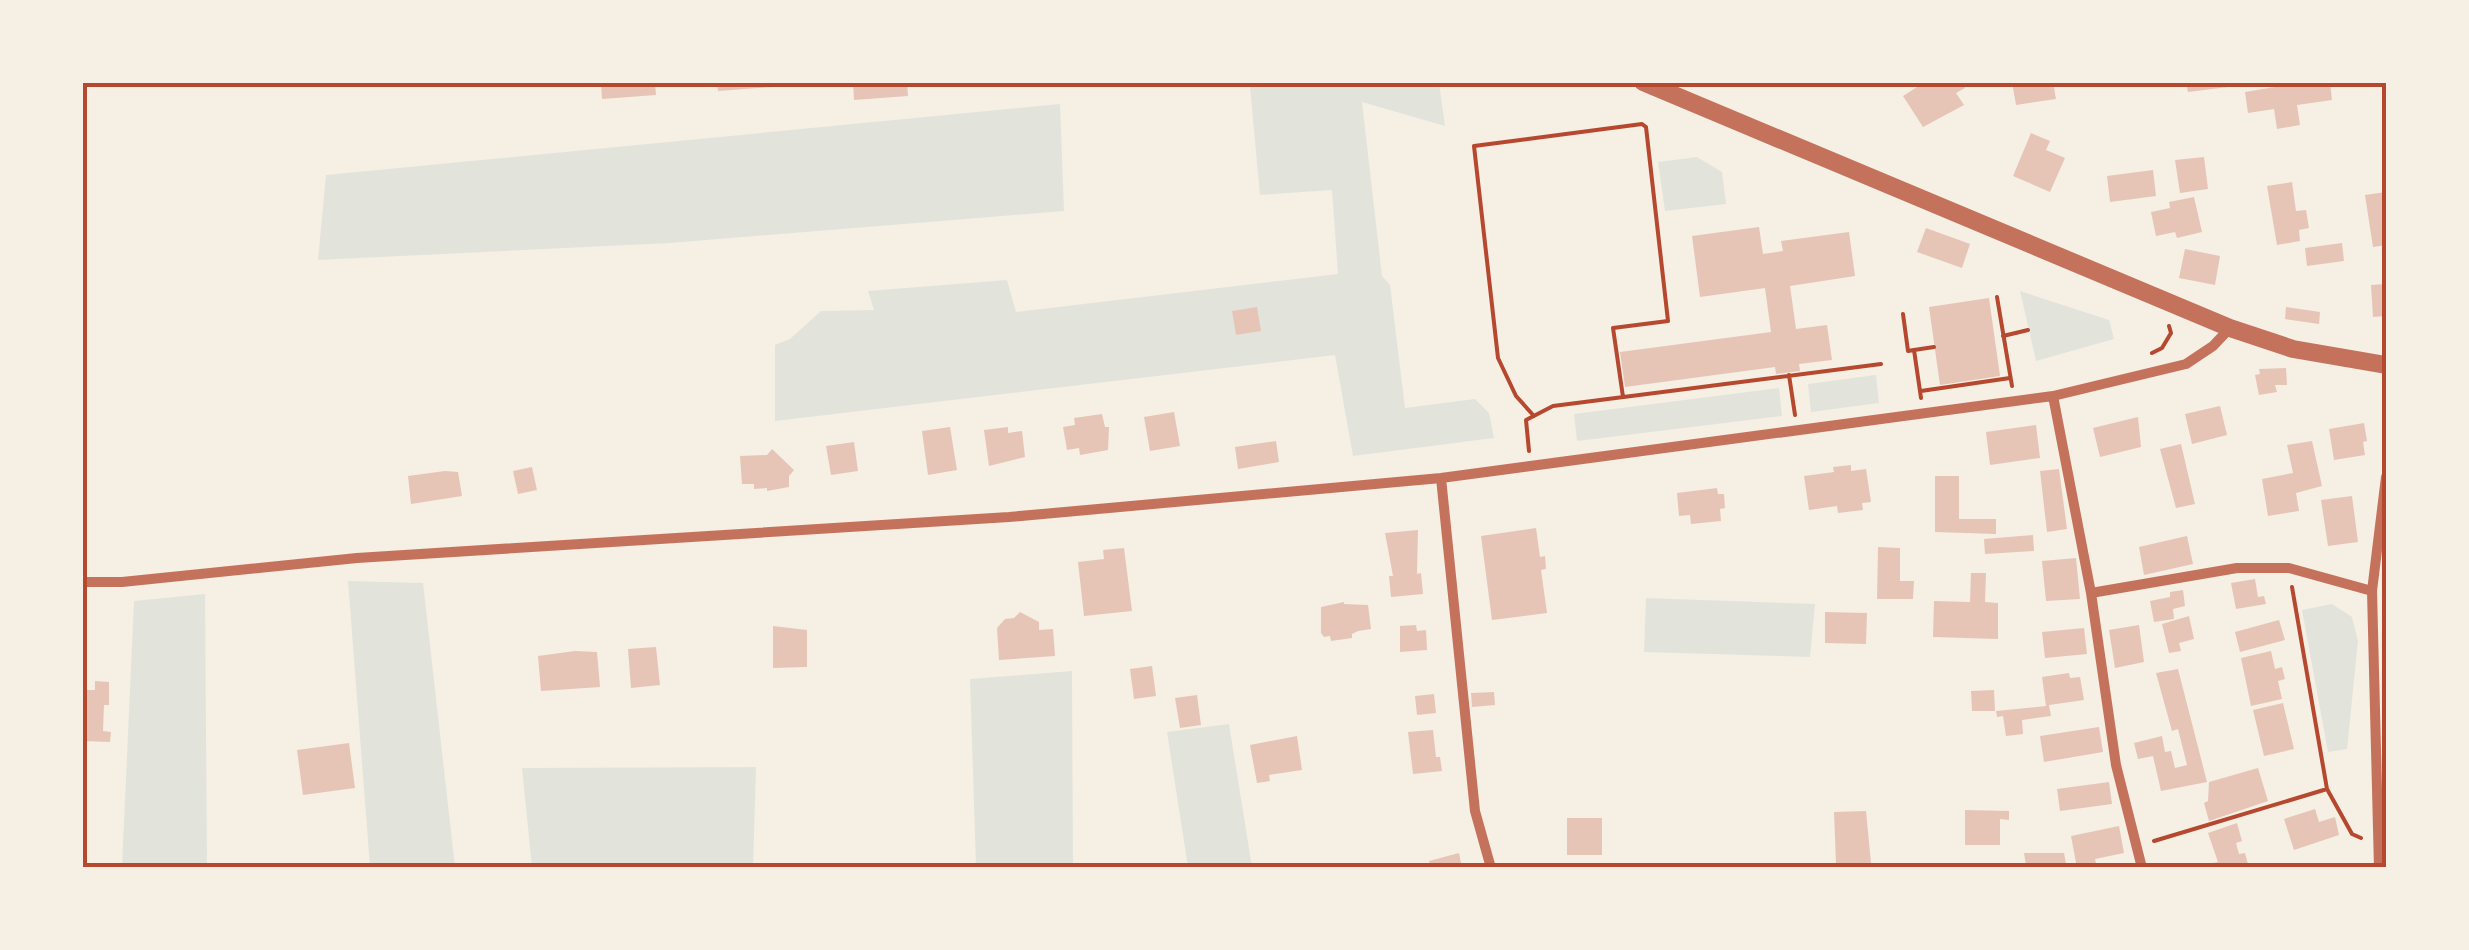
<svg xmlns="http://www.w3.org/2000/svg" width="2469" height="950" font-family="Helvetica,sans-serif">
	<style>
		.green { fill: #e2e4dc }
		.building { fill: #e6c5b7 }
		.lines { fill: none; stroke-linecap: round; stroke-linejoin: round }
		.path { stroke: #b5482f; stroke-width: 4 }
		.minor { stroke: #c5725c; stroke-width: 10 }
		.tertiary { stroke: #c5725c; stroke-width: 18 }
		.neatline { fill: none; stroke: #b5482f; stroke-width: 4 }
	</style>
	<rect width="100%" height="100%" fill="#f6efe4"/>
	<path class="green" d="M1310 82 1439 83 1445 126 1362 102 1382 276 1390 285 1405 408 1475 399 1489 413 1494 438 1353 456 1335 355 775 421V345L790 339 821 311 874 310 868 291 1007 280 1016 312 1338 274 1332 190 1260 195 1250 87Z
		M1060 104 1064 211 670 243 318 260 326 175Z
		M1697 157 1722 172 1726 204 1665 211 1658 162Z
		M2020 291 2109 320 2114 339 2036 361Z
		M1876 375 1879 403 1811 412 1808 384Z
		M1779 388 1782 416 1577 441 1574 414Z
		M348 581 423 583 455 867H370Z
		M205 594 207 867H122L134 601Z
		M1646 598 1815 604 1810 657 1644 652Z
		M2332 604 2352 617 2358 641 2347 749 2328 752 2302 610Z
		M1072 671 1073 867H976L970 679Z
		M1229 724 1252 867H1188L1167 732Z
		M756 767 753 867H532L522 768Z"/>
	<path class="building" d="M601 82H655L656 95 602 99Z
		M717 82H771L772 87 718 91Z
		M853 82H907L908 96 854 100Z
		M1925 82H1962L1965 88 1956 93 1964 105 1923 127 1903 96Z
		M2012 82H2053L2056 99 2016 105Z
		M2186 82H2243L2244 85 2188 92Z
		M2304 82H2330L2332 100 2297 105 2300 125 2277 129 2274 109 2248 113 2245 92Z
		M2031 133 2050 141 2046 150 2065 158 2050 192 2013 176Z
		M2204 157 2208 189 2180 193 2175 160Z
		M2153 170 2156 196 2110 202 2107 176Z
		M2292 182 2296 211 2306 210 2309 228 2299 230 2300 241 2277 245 2267 186Z
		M2386 192V245L2373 247 2365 195Z
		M2194 197 2202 232 2177 238 2175 232 2156 236 2151 212 2170 208 2169 202Z
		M1759 227 1763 254 1783 251 1781 241 1849 232 1855 276 1790 286 1796 329 1827 325 1832 360 1799 364 1800 371 1776 374 1775 367 1625 387 1620 352 1771 332 1765 288 1700 297 1692 236Z
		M1926 228 1970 244 1962 268 1917 252Z
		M2342 243 2344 261 2307 266 2305 248Z
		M2185 249 2220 256 2215 285 2179 278Z
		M2386 284V316L2373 317 2371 285Z
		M1989 298 2000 376 1940 385 1929 307Z
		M1257 307 1261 331 1236 335 1232 311Z
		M2286 307 2320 312 2319 324 2285 319Z
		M2286 368 2287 385H2275L2277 392 2259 395 2255 375 2260 374 2259 369Z
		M2220 406 2227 435 2192 444 2185 414Z
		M1174 412 1180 446 1150 451 1144 417Z
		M1102 414 1105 427H1109L1108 450 1080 455 1079 448 1067 450 1063 427 1075 425 1074 418Z
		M2138 417 2141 447 2100 457 2093 428Z
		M2364 423 2367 441 2363 442 2365 455 2334 460 2329 429Z
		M2036 425 2040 458 1990 465 1986 432Z
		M950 427 957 470 928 475 922 431Z
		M1008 427V433L1022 431 1025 457 989 466 984 430Z
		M1276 441 1279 462 1238 469 1235 447Z
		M2312 441 2322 486 2296 493 2299 511 2268 516 2262 479 2293 473 2287 445Z
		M854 442 858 471 831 475 826 446Z
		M2181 444 2195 504 2176 508 2160 449Z
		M772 449 794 470 789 476V487L767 491V488L754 489V484H742L740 456 767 455Z
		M1851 465V471L1866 469 1871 502 1862 503 1863 510 1838 513 1837 506 1809 510 1804 476 1834 472 1833 467Z
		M532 467 537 490 518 494 513 471Z
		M2059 469 2067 529 2047 532 2040 471Z
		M445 471 458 472 462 496 411 504 408 476Z
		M1935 476H1959V519H1996V534L1935 532Z
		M1717 488 1718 494H1724L1725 508 1720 509 1721 521 1691 524 1690 515 1679 516 1677 493Z
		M2352 496 2358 542 2328 546 2321 500Z
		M1536 528 1540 557 1545 556 1546 569 1541 570 1547 613 1492 620 1481 536Z
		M1418 530 1417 574 1421 573 1423 594 1391 597 1389 576H1393L1385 533Z
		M2033 535 2034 551 1985 554 1984 539Z
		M2187 536 2193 564 2144 575 2139 547Z
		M1878 547 1900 548V581H1914L1913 599H1877Z
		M1124 548 1132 611 1084 616 1078 562 1104 559 1103 550Z
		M2076 558 2080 599 2046 601 2042 561Z
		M1971 573H1986L1985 602 1998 603V639L1933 637 1934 601 1970 602Z
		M2255 579 2258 597 2264 596 2266 604 2236 609 2231 583Z
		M2183 590 2185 606 2173 609 2174 619 2154 622 2150 601 2170 597V592Z
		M1344 602V604L1368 605 1371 629 1358 631 1352 634V638L1331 641 1330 636 1324 637 1321 633V607Z
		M1020 612 1039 622V630L1053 629 1055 656 999 660 997 628 1005 619 1014 618Z
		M1825 612 1867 613 1866 644 1825 643Z
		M2189 616 2194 639 2179 643 2181 651 2169 653 2162 624Z
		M2279 620 2285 640 2240 652 2235 632Z
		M1416 625 1417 631 1426 630 1427 650 1400 652V626Z
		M2139 625 2144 662 2115 668 2109 630Z
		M773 626 807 630V667L773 668Z
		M2084 628 2087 654 2045 658 2042 632Z
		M656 647 660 685 631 688 628 649Z
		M575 651 597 652 600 687 541 691 538 656Z
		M2271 651 2275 669 2282 667 2285 679 2278 681 2282 699 2251 706 2241 658Z
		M1152 666 1156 696 1134 699 1130 669Z
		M2178 669 2207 782 2161 791 2153 756 2138 759 2134 743 2162 736 2165 752 2171 751 2175 768 2187 765 2178 729 2172 731 2156 673Z
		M2069 673 2070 678 2080 677 2084 700 2049 705 2051 716 2022 720 2023 734 2006 736 2003 716 1997 717 1996 711 2046 706 2042 677Z
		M95 681 109 682V705H104L103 731 111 732 110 742 82 741V690H95Z
		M1994 690 1995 711H1972L1971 691Z
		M1494 692 1495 705 1472 707 1471 693Z
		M1434 694 1436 713 1417 715 1415 696Z
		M1197 695 1201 725 1180 728 1175 698Z
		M2283 703 2294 749 2264 756 2253 710Z
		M2099 727 2103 752 2044 762 2040 736Z
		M1433 730 1436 757H1440L1442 771 1413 774 1408 732Z
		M1297 736 1302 770 1269 775 1270 781 1257 783 1250 745Z
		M349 743 355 788 303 795 297 750Z
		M2258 768 2268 801 2209 821 2204 803 2208 801 2209 782Z
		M2109 782 2112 804 2060 811 2057 789Z
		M2315 809 2319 822 2335 817 2339 835 2294 850 2284 819Z
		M1965 810 2009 811V820L2000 819V845H1965Z
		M1866 811 1871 863H1836L1834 812Z
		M1567 818H1602V855H1567Z
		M2237 823 2242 841 2236 843 2239 854 2245 853 2249 868H2214L2213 863 2218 862 2208 833Z
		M2119 826 2124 853 2095 859 2097 868H2077L2071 836Z
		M1459 853 1462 868H1431L1429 861Z
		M2024 853H2064L2066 864 2026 865Z"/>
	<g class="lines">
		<path class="path" d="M1997 297 2012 386
			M1903 314 1908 351 1914 350 1921 398
			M2003 336 2028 330
			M1914 350 1934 347
			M2152 353 2162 348 2171 333 2169 326
			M1789 375 1795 415
			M1921 391 2010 378
			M1534 416 1516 396 1498 358 1474 146 1642 124 1646 127 1668 321 1613 328 1623 397
			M1529 451 1526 420 1553 406 1881 364
			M2292 587 2327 789 2352 834 2361 838
			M2154 841 2327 789"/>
		<path class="minor" d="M2053 396 2091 593 2116 765 2142 868
			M1441 478 1475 811 1491 868
			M82 582H122L357 558 1009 517 1441 478 2053 396 2186 364 2213 346 2230 328
			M2091 593 2237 568H2289L2372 591
			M2379 868 2372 591 2386 477"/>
		<path class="tertiary" d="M1643 82 2230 328 2293 349 2386 365"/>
	</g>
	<rect width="2469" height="950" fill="none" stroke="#f6efe4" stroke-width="170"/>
	<rect x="85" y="85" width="2299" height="780" class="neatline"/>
</svg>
